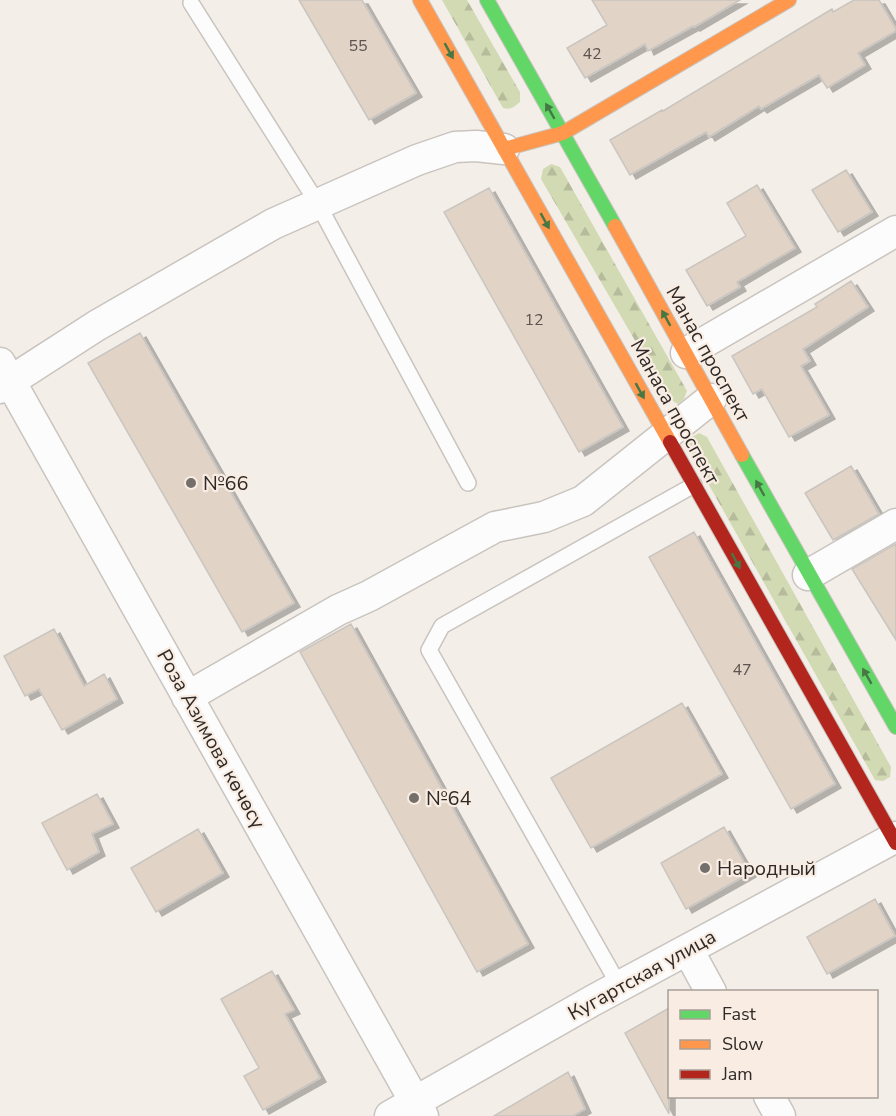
<svg xmlns="http://www.w3.org/2000/svg" width="896" height="1116" font-family="'Nunito Sans',sans-serif">
	<style>
		.forest { fill: url(#forest-firs) }
		.building { fill: #e1d3c6; stroke: #c9c5c0; stroke-width: 1.5; filter: url(#shadow) }
		.lines { fill: none; stroke-linecap: round; stroke-linejoin: round }
		.lane-casing { stroke: #c9c4bf; stroke-width: 18 }
		.street-casing { stroke: #c9c4bf; stroke-width: 33 }
		.fast-casing { stroke: #c9c4bf; stroke-width: 16 }
		.slow-casing { stroke: #c9c4bf; stroke-width: 16 }
		.jam-casing { stroke: #c9c4bf; stroke-width: 16 }
		.lane { stroke: #fdfcfc; stroke-width: 15 }
		.street { stroke: #fdfcfc; stroke-width: 30 }
		.fast { stroke: #63d668; stroke-width: 14 }
		.slow { stroke: #ff974d; stroke-width: 14 }
		.jam { stroke: #b3261e; stroke-width: 14 }
		.oneway { fill: #467744 }
		.poi-dot { fill: #746f6b; stroke: #f9ede3; stroke-width: 2 }
		.labels { text-anchor: middle; dominant-baseline: central; stroke-width: 4.5; stroke-linejoin: round; paint-order: stroke }
		.number-label { font-size: 16px; fill: #5c544f }
		.street-label { font-size: 20px; fill: #2f2a27; stroke: #f9ede3 }
		.poi-label { font-size: 20px; fill: #2f2a27; stroke: #f9ede3; text-anchor: start }
	</style>
	<defs>
		<pattern id="forest-firs" width="22" height="20" patternUnits="userSpaceOnUse" patternTransform="scale(1.5)"><rect width="22" height="20" fill="#d2dab4"/><path d="M5 1l3.5 6h-7zM16 11l3.5 6h-7z" fill="#b5bb9b"/></pattern>
		<filter id="shadow"><feDropShadow dx="6" dy="4" stdDeviation="0" flood-color="#0004"/></filter>
	</defs>
	<rect width="100%" height="100%" fill="#f4eee8"/>
	<path class="forest" d="M442 0H467L520 92V102C514 107 511 110 503 108Z
		M551 164 560 167 687 391 684 399 678 404 669 399 541 179 543 169Z
		M699 433 707 437 891 767 890 777 883 781 875 780 687 446 692 437Z"/>
	<path class="building" d="M299 0H362L416 93 369 120Z
		M592 0H740L694 27 693 26 648 51 645 44 585 78 567 48 607 25Z
		M854 0H879L896 29V31L858 53 865 65 827 88 819 75 761 109 759 106 709 137 706 132 630 175 610 140 662 110 663 111 832 9 833 12Z
		M846 170 872 212 838 232 812 190Z
		M757 185 795 248 737 282 740 287 707 306 686 270 746 236 727 203Z
		M489 188 623 427 579 452 444 212Z
		M851 281 868 307 803 349 810 361 801 366 829 415 789 437 762 389 753 394 732 356 817 307 815 304Z
		M140 333 294 603 242 632 88 363Z
		M851 466 879 514 833 540 805 493Z
		M694 532 835 784 791 809 649 557Z
		M896 544V640L852 569Z
		M351 624 528 944 477 972 300 652Z
		M54 629 84 686 104 674 117 699 62 730 39 689 25 696 4 656Z
		M682 703 722 774 591 848 551 778Z
		M97 794 113 824 92 834 99 852 67 870 42 823Z
		M724 827 750 873 686 909 661 863Z
		M198 829 223 873 156 912 131 868Z
		M875 899 895 936 827 974 807 937Z
		M272 971 294 1010 285 1014 320 1078 263 1110 244 1076 259 1068 221 999Z
		M669 1008V1114L625 1033Z
		M568 1072 585 1109 573 1116H494Z"/>
	<g class="lines">
		<defs>
			<path id="lane" d="M191 3 318 204 468 483
				M620 987 429 650 442 626 694 485"/>
			<path id="street" d="M686 353 896 231
				M0 363 423 1116
				M0 388 96 326 273 224 417 160 455 147 476 146 504 149
				M808 575 896 524
				M187 697 338 610 369 596 495 527 544 517 583 501 711 399
				M688 950 711 992
				M769 1096 780 1116
				M390 1116 592 1001 896 837"/>
			<path id="fast" d="M487 0 615 226
				M742 455 896 727"/>
			<path id="slow" d="M420 0 670 442
				M504 149 563 133 789 0
				M615 226 742 455"/>
			<path id="jam" d="M670 442 896 843"/>
		</defs>
		<use href="#lane" class="lane-casing"/>
		<use href="#street" class="street-casing"/>
		<use href="#fast" class="fast-casing"/>
		<use href="#slow" class="slow-casing"/>
		<use href="#jam" class="jam-casing"/>
		<use href="#lane" class="lane"/>
		<use href="#street" class="street"/>
		<use href="#fast" class="fast"/>
		<use href="#slow" class="slow"/>
		<use href="#jam" class="jam"/>
	</g>
	<defs><path id="oneway-solid" d="M-6-.8H1V-3.2L6.5 0L1 3.2V.8H-6Z" transform="scale(1.5)"/></defs>
	<g class="oneway">
		<use href="#oneway-solid" transform="translate(449 51) rotate(61)"/>
		<use href="#oneway-solid" transform="translate(550 111) rotate(-120)"/>
		<use href="#oneway-solid" transform="translate(545 221) rotate(61)"/>
		<use href="#oneway-solid" transform="translate(666 318) rotate(-119)"/>
		<use href="#oneway-solid" transform="translate(640 391) rotate(61)"/>
		<use href="#oneway-solid" transform="translate(760 488) rotate(-119)"/>
		<use href="#oneway-solid" transform="translate(736 561) rotate(61)"/>
		<use href="#oneway-solid" transform="translate(867 676) rotate(-120)"/>
	</g>
	<g class="poi-dot">
		<circle cx="191" cy="483" r="6"/>
		<circle cx="414" cy="798" r="6"/>
		<circle cx="705" cy="868" r="6"/>
	</g>
	<g class="labels">
		<g class="number-label">
			<text x="358" y="46">55</text>
			<text x="592" y="54">42</text>
			<text x="534" y="320">12</text>
			<text x="742" y="670">47</text>
		</g>
		<g class="street-label">
			<text transform="translate(708 354) rotate(61)">Манас проспект</text>
			<text transform="translate(675 412) rotate(61)">Манаса проспект</text>
			<text transform="translate(211 739) rotate(61)">Роза Азимова көчөсү</text>
			<text transform="translate(642 975) rotate(-29)">Кугартская улица</text>
		</g>
		<g class="poi-label">
			<text x="203" y="483">№66</text>
			<text x="426" y="798">№64</text>
			<text x="717" y="868">Народный</text>
		</g>
	</g>
	<rect x="668" y="990" width="210" height="108" fill="#f9ede3" stroke="#a89f98" stroke-width="1.5"/>
	<rect x="680" y="1010" width="30" height="9" fill="#63d668" stroke="#a89f98" stroke-width="1.5"/>
	<text x="722" y="1020" font-size="18" fill="#2f2a27">Fast</text>
	<rect x="680" y="1040" width="30" height="9" fill="#ff974d" stroke="#a89f98" stroke-width="1.5"/>
	<text x="722" y="1050" font-size="18" fill="#2f2a27">Slow</text>
	<rect x="680" y="1070" width="30" height="9" fill="#b3261e" stroke="#a89f98" stroke-width="1.5"/>
	<text x="722" y="1080" font-size="18" fill="#2f2a27">Jam</text>
</svg>
